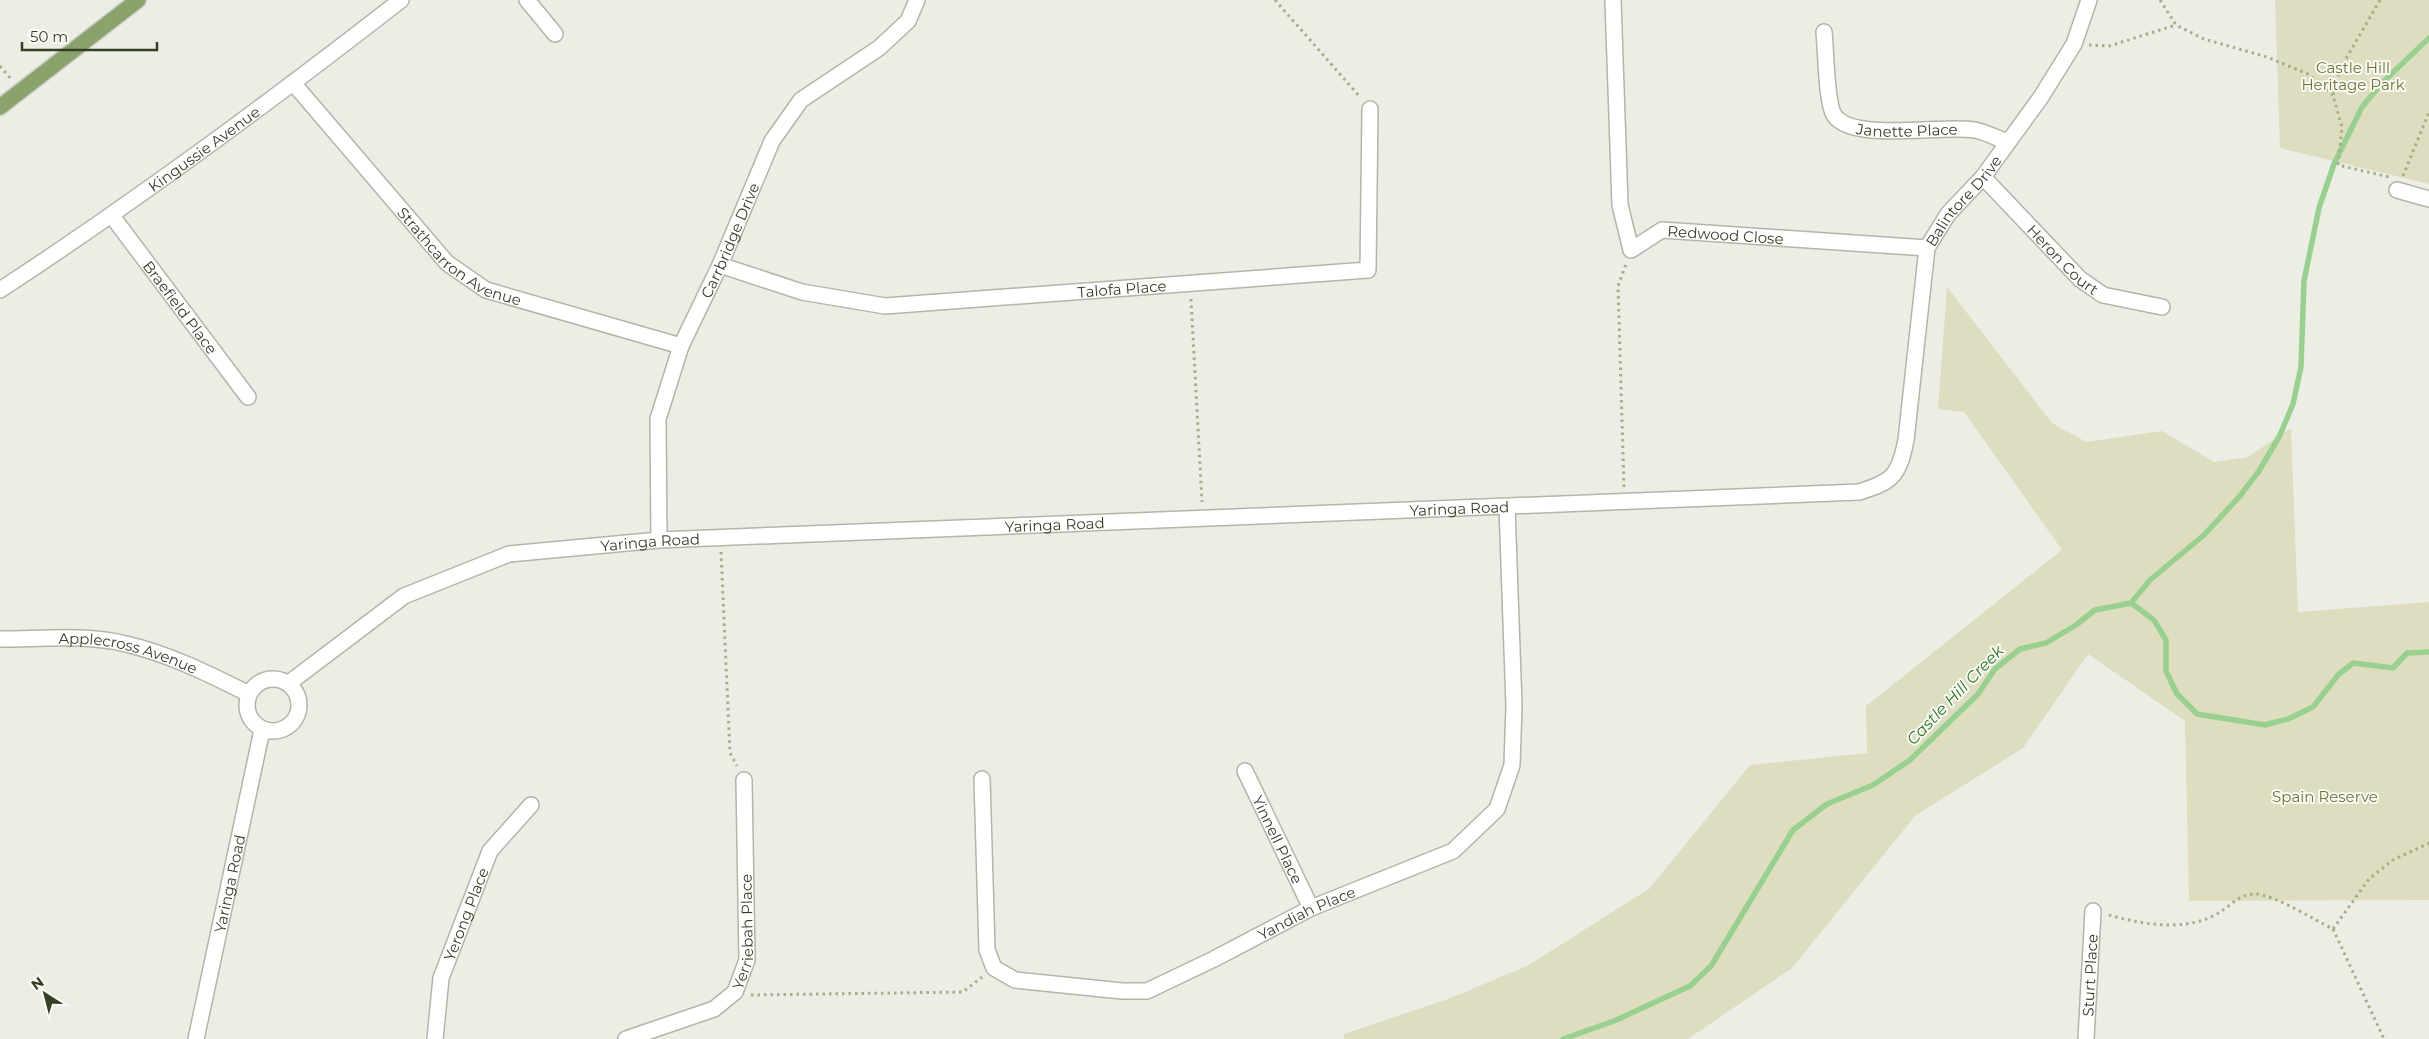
<svg xmlns="http://www.w3.org/2000/svg" width="2429" height="1039" font-family="Montserrat,sans-serif">
	<style>
		.green { fill: #deddbf }
		.lines { fill: none; stroke-linecap: round; stroke-linejoin: round }
		.stream { stroke: #98d18f; stroke-width: 5.5 }
		.minor-casing { stroke: #b1b6a7; stroke-width: 18 }
		.major-casing { stroke: #c6cac2; stroke-width: 18 }
		.path { stroke: #a0b186; stroke-width: 3; stroke-dasharray: 2.5 4; stroke-linecap: butt }
		.minor { stroke: #fff; stroke-width: 15 }
		.major { stroke: #8aa26b; stroke-width: 15 }
		.labels { text-anchor: middle; dominant-baseline: central; stroke-width: 4; stroke-linejoin: round; paint-order: stroke }
		.park-label { font-size: 15px; fill: #70762f; stroke: #f9faf6 }
		.street-label { font-size: 15px; fill: #344024; stroke: #f9faf6 }
		.water-label { font-size: 16px; font-style: italic; fill: #2b7b1f; stroke: #f9faf6 }
	</style>
	<rect width="100%" height="100%" fill="#eceee5"/>
	<path class="green" d="M2275 0H2429V184L2280 148Z
		M1947 287 2052 423 2086 442 2162 431 2214 462 2248 457 2291 428 2298 612 2429 602V900L2189 901 2185 721 2088 654 2023 748 1915 816 1792 968 1688 1039H1344V1034L1448 999 1527 966 1649 889 1750 765 1867 753 1866 706 2062 550 1964 412 1938 409Z"/>
	<g class="lines">
		<path class="stream" d="M2131 603 2150 580 2204 535 2239 497 2259 471 2280 435 2293 404 2301 367 2304 281 2319 208 2334 164 2362 107 2382 83 2429 38
			M1563 1039 1614 1021 1690 986 1711 966 1793 830 1827 804 1873 785 1910 760 1978 694 1995 669 2020 649 2046 643 2076 625 2095 610 2131 603 2154 620 2166 640V671L2177 694 2197 714 2265 725 2288 719 2313 707 2338 675 2353 663 2393 668 2407 653 2429 652"/>
		<defs>
			<g id="minor">
				<path d="M527 0 555 34"/>
				<path id="s1" d="M1613 0 1620 205 1631 250 1662 230 1927 248"/>
				<path id="s2" d="M1824 32C1826 49 1826 102 1834 115 1852 143 1944 124 1975 130 1985 132 1997 138 2007 142"/>
				<path id="s3" d="M294 84 447 263 486 290 681 346"/>
				<path id="s4" d="M1983 177 2080 279 2103 295 2162 307"/>
				<path d="M2397 190 2429 199"/>
				<path id="s5" d="M112 216 248 397"/>
				<path id="s6" d="M720 265 802 292 885 306 1368 270 1370 109"/>
				<path id="s7" d="M0 290C139 199 270 102 401 0"/>
				<path id="s8" d="M659 540 658 419 681 346 720 265 772 141 801 100 879 48 908 21 917 0"/>
				<path id="s9" d="M0 639C41 639 86 634 126 644 169 654 209 674 249 694"/>
				<circle cx="273" cy="705" r="26"/>
				<path id="s10" d="M289 683 404 596 509 554 659 540 1859 492C1893 482 1899 475 1906 440L1927 248 1948 214 1983 177 2041 97 2074 44 2089 0"/>
				<path id="s11" d="M1245 771 1311 908"/>
				<path id="s12" d="M982 779 987 950 994 968 1015 980 1122 991H1147L1214 959 1311 908 1453 851 1497 809 1512 765 1514 706 1507 507"/>
				<path id="s13" d="M196 1039 262 730"/>
				<path id="s14" d="M435 1039 441 978 490 851 531 805"/>
				<path id="s15" d="M626 1039 714 1009 735 992 747 960 744 780"/>
				<path id="s16" d="M2086 1039 2093 911"/>
			</g>
			<path id="major" d="M0 107 138 0"/>
		</defs>
		<use href="#minor" class="minor-casing"/>
		<use href="#major" class="major-casing"/>
		<path class="path" d="M1275 0 1360 97
			M2160 0 2176 25 2204 39 2267 57 2308 74 2333 95
			M2380 0 2340 69 2333 95 2342 127 2338 165 2389 177
			M2089 45 2109 46 2176 25
			M0 66 11 79
			M2403 176 2429 112
			M1191 299 1202 502
			M1624 487 1618 286 1626 264
			M721 552 730 753 737 766
			M2109 915C2141 924 2183 932 2215 915 2229 908 2238 894 2255 894 2273 894 2315 920 2333 929L2369 879 2393 860 2429 843
			M2333 929 2384 1039
			M751 995 963 992 982 977"/>
		<use href="#minor" class="minor"/>
		<use href="#major" class="major"/>
	</g>
	<g class="labels">
		<g class="park-label">
			<text x="2353" y="67">Castle Hill<tspan x="2353" dy="17">Heritage Park</tspan></text>
			<text x="2325" y="796">Spain Reserve</text>
		</g>
		<g class="street-label">
			<text stroke="none"><textPath href="#s2" startOffset="161">Janette Place</textPath></text>
			<text stroke="none"><textPath href="#s7" startOffset="248">Kingussie Avenue</textPath></text>
			<text stroke="none"><textPath href="#s10" startOffset="1938">Balintore Drive</textPath></text>
			<text stroke="none"><textPath href="#s1" startOffset="352">Redwood Close</textPath></text>
			<text stroke="none"><textPath href="#s8" startOffset="314">Carrbridge Drive</textPath></text>
			<text stroke="none"><textPath href="#s3" startOffset="242">Strathcarron Avenue</textPath></text>
			<text stroke="none"><textPath href="#s4" startOffset="115">Heron Court</textPath></text>
			<text stroke="none"><textPath href="#s6" startOffset="408">Talofa Place</textPath></text>
			<text stroke="none"><textPath href="#s5" startOffset="114">Braefield Place</textPath></text>
			<text stroke="none"><textPath href="#s10" startOffset="1209">Yaringa Road</textPath></text>
			<text stroke="none"><textPath href="#s10" startOffset="804">Yaringa Road</textPath></text>
			<text stroke="none"><textPath href="#s10" startOffset="399">Yaringa Road</textPath></text>
			<text stroke="none"><textPath href="#s9" startOffset="130">Applecross Avenue</textPath></text>
			<text stroke="none"><textPath href="#s11" startOffset="76">Yinnell Place</textPath></text>
			<text stroke="none"><textPath href="#s13" startOffset="159">Yaringa Road</textPath></text>
			<text stroke="none"><textPath href="#s12" startOffset="525">Yandiah Place</textPath></text>
			<text stroke="none"><textPath href="#s14" startOffset="130">Yerong Place</textPath></text>
			<text stroke="none"><textPath href="#s15" startOffset="182">Yerriebah Place</textPath></text>
			<text stroke="none"><textPath href="#s16" startOffset="64">Sturt Place</textPath></text>
		</g>
		<g class="water-label">
			<text transform="translate(1955 695) rotate(-46)">Castle Hill Creek</text>
		</g>
	</g>
	<g transform="translate(45 994) rotate(324)" stroke="#f9faf6" stroke-width="4" paint-order="stroke">
	<path d="M0-4L9 19L0 12L-9 19Z" fill="#344024"/>
	<text y="-8" font-size="14" font-weight="bold" text-anchor="middle" fill="#344024">N</text>
	</g>
	<path d="M22 42v8h135v-8" fill="none" stroke="#344024" stroke-width="2.5"/>
	<text x="30" y="42" font-size="15" fill="#344024" stroke="#f9faf6" stroke-width="4" paint-order="stroke">50 m</text>
</svg>
